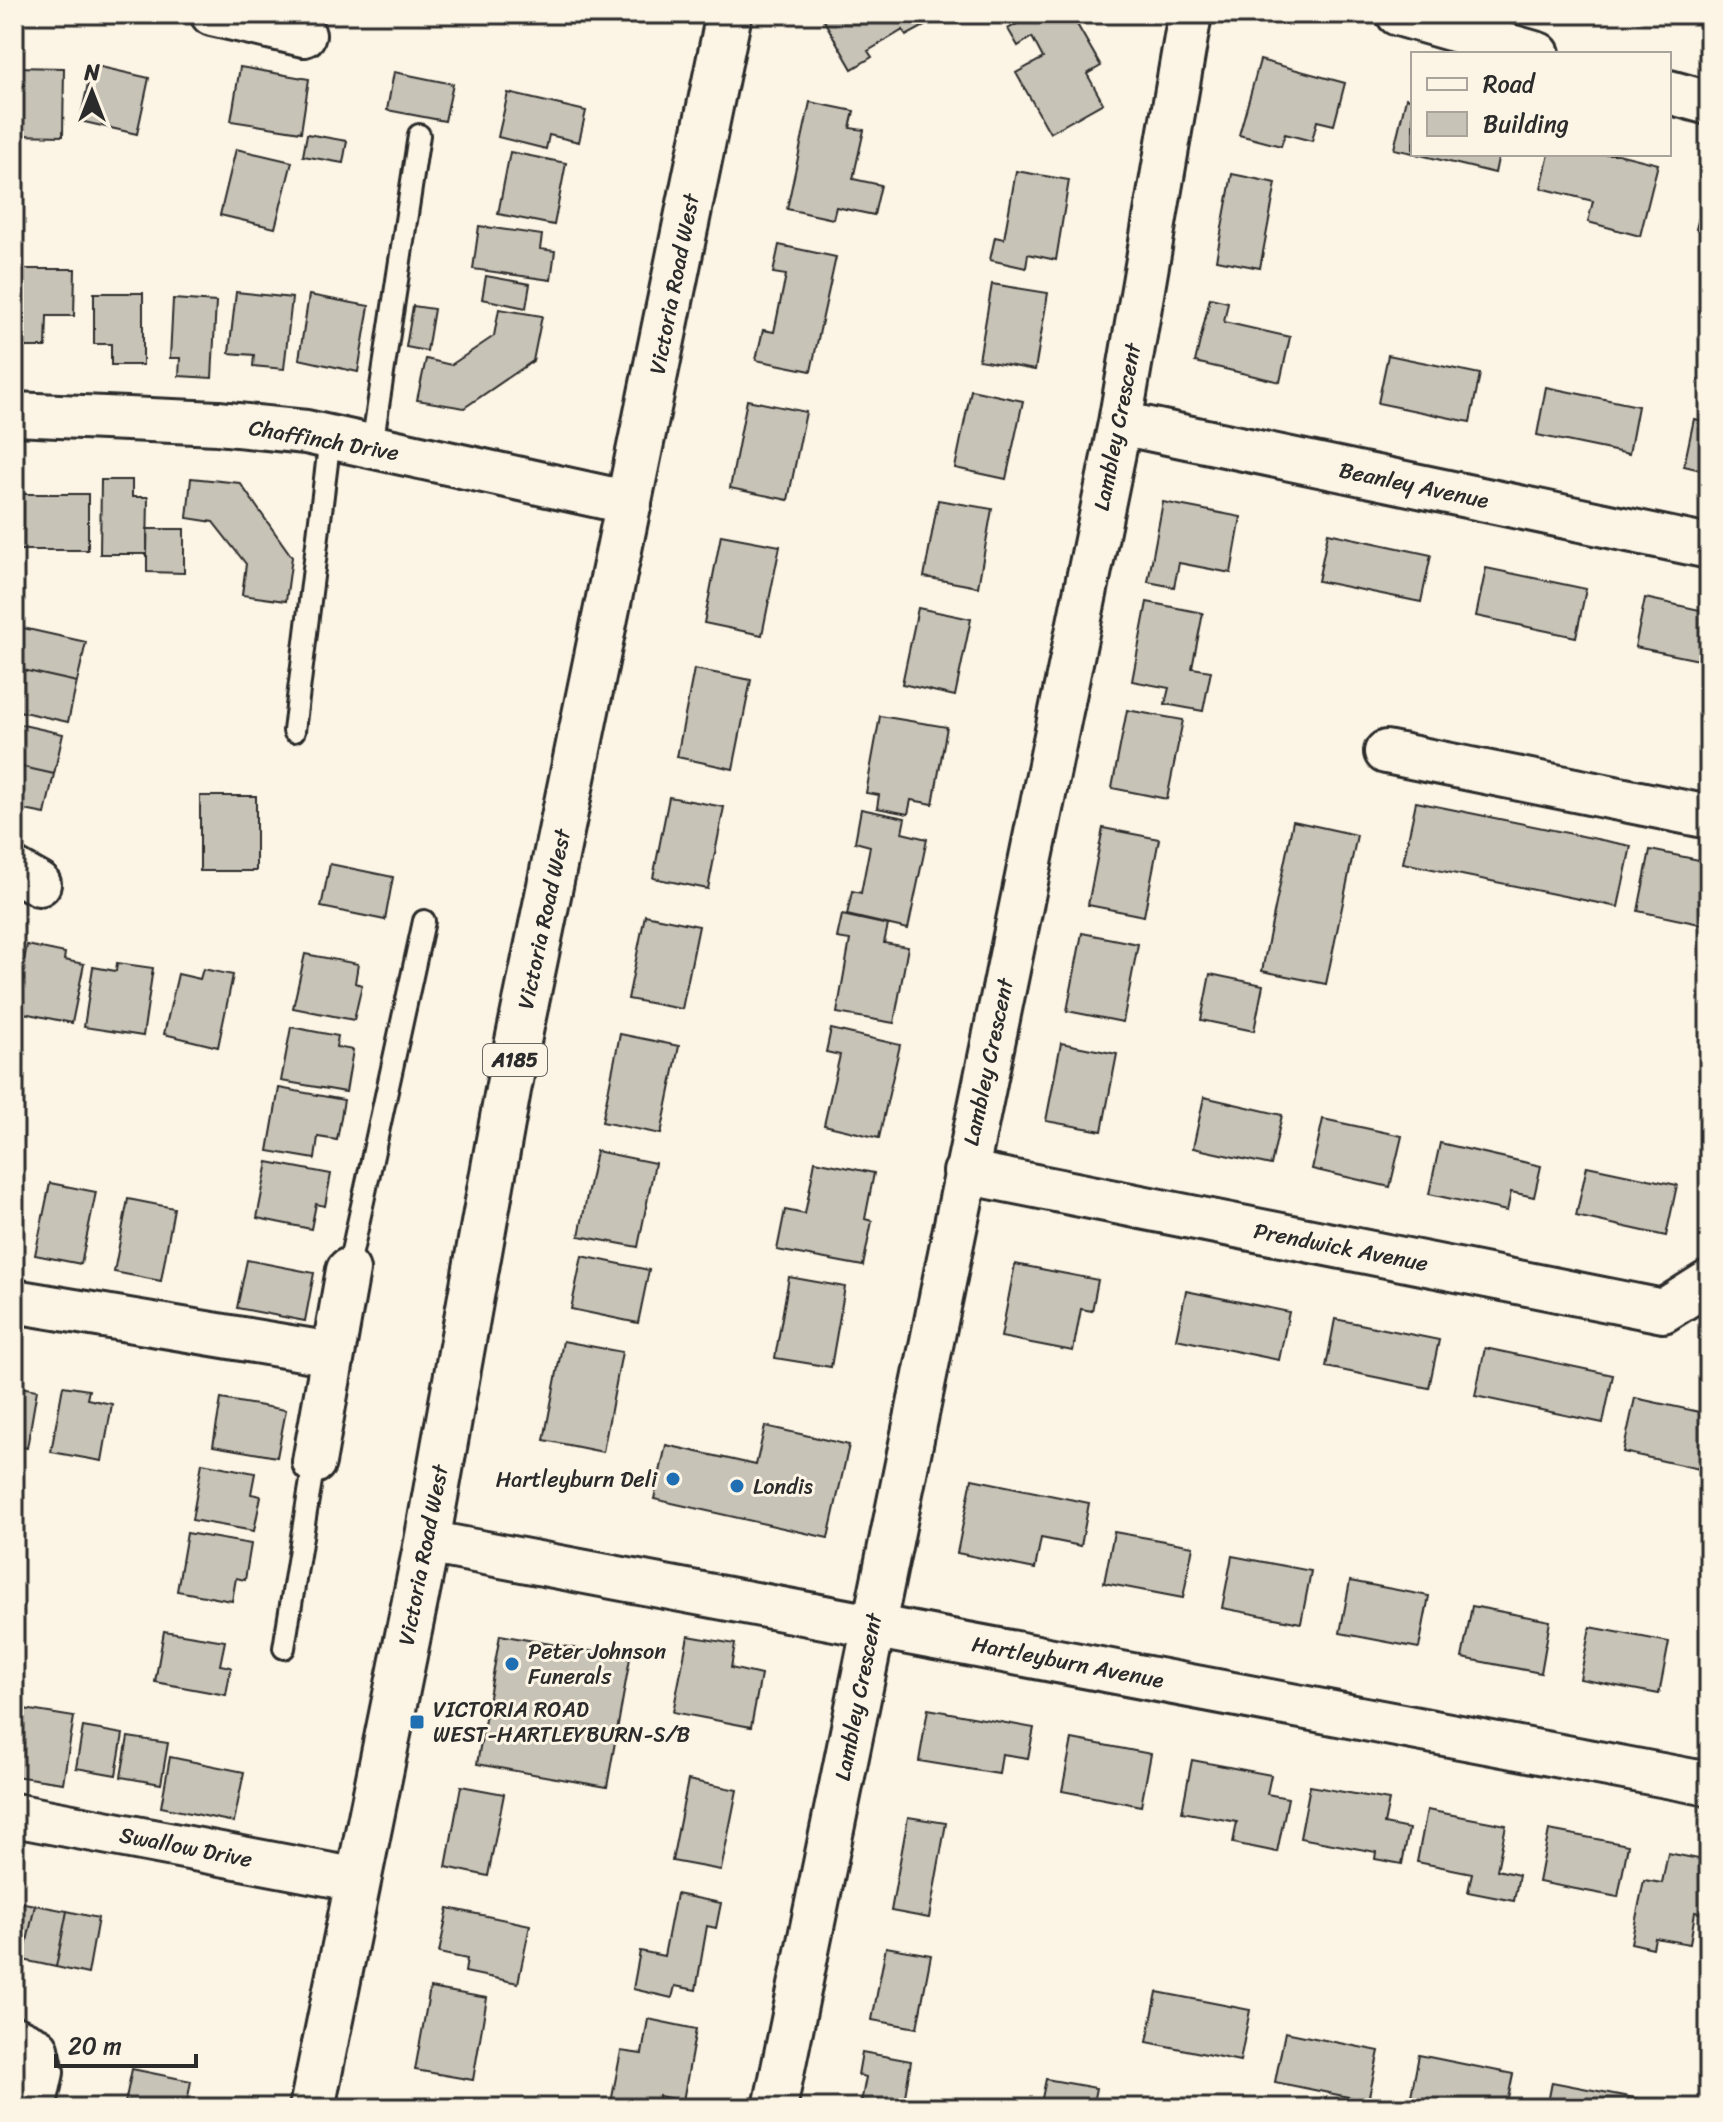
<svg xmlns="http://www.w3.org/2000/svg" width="1723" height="2122" font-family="Sriracha,sans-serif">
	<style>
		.building { fill: #c8c3b7; stroke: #2b2b2b; stroke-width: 2 }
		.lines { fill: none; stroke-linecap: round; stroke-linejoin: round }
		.lane-casing { stroke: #2b2b2b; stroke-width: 26 }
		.street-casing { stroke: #2b2b2b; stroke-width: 48 }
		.primary-casing { stroke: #2b2b2b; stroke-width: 50 }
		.lane { stroke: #fcf5e5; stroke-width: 20 }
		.street { stroke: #fcf5e5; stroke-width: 42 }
		.primary { stroke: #fcf5e5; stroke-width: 44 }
		.poi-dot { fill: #1f6fb2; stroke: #fcf5e5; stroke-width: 3 }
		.labels { text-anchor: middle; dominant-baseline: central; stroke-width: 6; stroke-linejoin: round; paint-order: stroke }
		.shield { fill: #fcf5e5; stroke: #6a6863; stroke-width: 2 }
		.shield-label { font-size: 20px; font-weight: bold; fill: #2b2b2b }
		.street-label { font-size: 22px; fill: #2b2b2b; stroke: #fcf5e5 }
		.poi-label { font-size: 22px; fill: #2b2b2b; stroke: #fcf5e5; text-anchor: start }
	</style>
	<rect width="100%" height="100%" fill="#fcf5e5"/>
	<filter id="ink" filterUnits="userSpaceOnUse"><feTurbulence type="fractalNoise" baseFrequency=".0125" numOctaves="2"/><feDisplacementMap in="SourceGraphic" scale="16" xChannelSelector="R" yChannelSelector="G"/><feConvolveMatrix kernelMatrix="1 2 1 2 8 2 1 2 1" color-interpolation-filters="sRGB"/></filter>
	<g filter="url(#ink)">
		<path class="building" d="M827 14H923L928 24 906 36 903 30 868 51 872 57 852 69 822 17Z
			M1035 14H1071L1101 66 1087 74 1103 103 1050 133 1016 73 1043 58 1032 37 1018 46 1008 29Z
			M1260 60 1345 83 1334 125 1317 121 1312 141 1285 134 1281 146 1239 135Z
			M92 65 149 78 137 134 80 121Z
			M14 67 64 68 63 136 14 135Z
			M240 67 309 79 301 132 231 121Z
			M394 72 453 84 445 121 387 110Z
			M508 93 586 111 579 142 549 135 546 149 498 137Z
			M1406 98 1413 100V153L1394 149Z
			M810 102 854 111 850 128 864 130 853 179 881 185 874 215 836 207 833 219 787 209Z
			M307 134 347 141 343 163 303 156Z
			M236 149 292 162 275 228 220 215Z
			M510 152 566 163 554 225 498 214Z
			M1416 154H1499L1495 173Z
			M1549 154H1618L1658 164 1640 236 1588 222 1593 201 1541 188Z
			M1016 171 1069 180 1056 260 1028 254 1026 268 990 260 995 237 1004 239Z
			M1232 174 1276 183 1260 268 1216 260Z
			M1709 178V232L1696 229Z
			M479 226 542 235 540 249 555 251 551 280 473 269Z
			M779 245 836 257 811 371 756 360 763 330 774 332 786 275 773 273Z
			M14 269H75L74 316H47L46 347H14Z
			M486 276 530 284 526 308 482 299Z
			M992 284 1048 293 1035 370 979 360Z
			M236 292 292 298 284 369 253 366 254 355 229 353Z
			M94 293H143V365H111V344H94Z
			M309 295 369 306 358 372 299 359Z
			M1210 298 1228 302 1224 322 1290 337 1280 382 1195 362Z
			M173 299 216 302 212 378 179 376 180 358H170Z
			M413 306 434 309 427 351 406 347Z
			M499 309 542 316 533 361 464 408 417 400 426 359 451 365 494 336Z
			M1388 355 1480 374 1470 422 1378 403Z
			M1546 387 1638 406 1629 454 1537 435Z
			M971 390 1023 401 1006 479 955 468Z
			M747 400 806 412 788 500 730 488Z
			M1694 419 1709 422V472L1684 466Z
			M191 478 240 483 292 557 286 601 242 595 246 564 213 522 187 518Z
			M101 480H132V497H148L147 554H100Z
			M14 494H88V550H14Z
			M938 500 992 509 978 587 924 577Z
			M1163 502 1241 517 1231 573 1179 563 1174 587 1148 582Z
			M147 529H184V573L147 572Z
			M1328 533 1431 555 1421 602 1318 581Z
			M721 535 780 546 762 635 704 623Z
			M1486 568 1586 589 1576 637 1476 616Z
			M1645 598 1709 612V662L1635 647Z
			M1147 602 1203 613 1192 668 1211 671 1203 711 1165 704 1169 688 1132 681Z
			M918 608 971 619 955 696 902 684Z
			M14 626 86 642 77 682 14 668Z
			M14 668 77 682 68 722 14 710Z
			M694 669 751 680 733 769 677 757Z
			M1127 710 1183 720 1167 799 1112 788Z
			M880 716 947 727 933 804 911 800 908 814 877 808 879 795 866 793Z
			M14 723 63 734 54 774 14 765Z
			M14 765 54 774 45 814 14 808Z
			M200 796H256V871H200Z
			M669 797 724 807 708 889 653 878Z
			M1416 802 1631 846 1618 907 1403 863Z
			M861 809 905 818 902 833 927 839 908 929 847 915 852 891 861 893 870 846 855 842Z
			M1293 821 1357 835 1326 984 1262 971Z
			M1103 828 1159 839 1144 916 1088 905Z
			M1650 850 1709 862V926L1638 911Z
			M330 864 393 877 385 920 321 907Z
			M645 915 699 926 682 1009 628 999Z
			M842 915 888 925 884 943 908 947 894 1023 837 1013 850 940 837 938Z
			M1082 933 1138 944 1123 1022 1067 1011Z
			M27 945 65 953 64 960 84 964 72 1023 14 1011Z
			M305 954 358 964 355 983 362 985 354 1020 293 1008Z
			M117 963 153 968 143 1036 84 1027 93 967 116 971Z
			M203 969 233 975 218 1047 164 1034 178 974 200 979Z
			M1210 974 1263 985 1254 1031 1201 1020Z
			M291 1027 338 1036 336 1047 353 1050 346 1092 281 1081Z
			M831 1029 900 1045 879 1138 824 1125 840 1055 826 1052Z
			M620 1034 679 1046 661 1134 602 1122Z
			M1061 1043 1117 1054 1102 1131 1046 1121Z
			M279 1088 344 1100 337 1140 318 1137 315 1159 268 1151Z
			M1204 1097 1282 1115 1271 1165 1193 1148Z
			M1323 1119 1402 1136 1390 1187 1312 1169Z
			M1440 1143 1541 1166 1534 1197 1511 1192 1507 1211 1429 1194Z
			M596 1151 655 1163 638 1247 579 1236Z
			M815 1161 874 1173 865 1219 872 1221 863 1266 777 1250 785 1210 805 1214Z
			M268 1162 331 1174 325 1206 316 1204 311 1229 257 1218Z
			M1587 1166 1677 1185 1666 1236 1576 1216Z
			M50 1183 96 1192 81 1264 35 1255Z
			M128 1199 174 1208 161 1281 114 1272Z
			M582 1256 649 1270 638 1323 571 1309Z
			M247 1260 314 1273 305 1321 237 1308Z
			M1015 1264 1098 1280 1092 1311 1081 1309 1073 1351 1001 1337Z
			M789 1277 845 1287 831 1367 775 1358Z
			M1186 1291 1289 1312 1279 1360 1176 1339Z
			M1335 1319 1439 1340 1429 1388 1326 1367Z
			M563 1341 622 1352 603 1452 544 1440Z
			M1485 1348 1613 1375 1603 1423 1475 1396Z
			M14 1386 37 1390 27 1448 14 1445Z
			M63 1386 89 1390 87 1399 112 1404 102 1461 51 1452Z
			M1635 1398 1709 1414V1446L1704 1470 1623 1452Z
			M221 1399 286 1410 277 1457 213 1446Z
			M765 1426 849 1445 828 1538 654 1499 666 1445 756 1465Z
			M202 1463 255 1473 251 1494 261 1496 254 1531 192 1520Z
			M972 1479 1089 1503 1081 1546 1041 1538 1035 1569 957 1553Z
			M1114 1532 1193 1546 1183 1598 1104 1583Z
			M187 1533 251 1544 245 1580 236 1578 232 1601 177 1591Z
			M1232 1556 1311 1571 1301 1623 1222 1608Z
			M1350 1581 1429 1596 1419 1648 1340 1633Z
			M1472 1606 1550 1621 1541 1673 1462 1658Z
			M14 1611 21 1612 14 1644Z
			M1590 1627 1669 1642 1659 1694 1580 1679Z
			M164 1631 225 1641 220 1665 231 1667 226 1695 155 1682Z
			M500 1635 630 1658 607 1787 477 1764Z
			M688 1636 735 1644 731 1668 761 1675 751 1727 673 1712Z
			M1709 1656V1705L1700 1703Z
			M24 1709 74 1717 63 1783 14 1776Z
			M928 1709 1034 1728 1028 1758 1002 1754 999 1774 919 1761Z
			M83 1727 123 1734 116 1775 76 1768Z
			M128 1737 168 1743 161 1784 121 1777Z
			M1072 1739 1151 1754 1141 1806 1062 1791Z
			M170 1757 244 1772 234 1822 161 1807Z
			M1192 1760 1271 1775 1267 1794 1288 1798 1277 1852 1233 1843 1237 1822 1182 1812Z
			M688 1780 737 1790 721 1870 672 1861Z
			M461 1786 504 1794 488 1876 446 1867Z
			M1310 1786 1389 1800 1384 1824 1409 1829 1402 1864 1375 1859 1376 1852 1300 1838Z
			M1427 1810 1506 1825 1497 1870 1519 1875 1514 1901 1468 1892 1472 1873 1417 1862Z
			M908 1817 946 1823 929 1918 891 1911Z
			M1549 1830 1628 1845 1618 1897 1539 1882Z
			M1668 1853 1709 1861V1915L1695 1912 1690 1944 1655 1938 1653 1948 1631 1943 1644 1880 1662 1883Z
			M676 1894 721 1903 716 1928 707 1926 696 1990 675 1986 672 1998 633 1989 640 1951 664 1956Z
			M14 1901 35 1905 23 1960 14 1959Z
			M35 1905 67 1911 56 1967 23 1960Z
			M448 1908 530 1925 518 1983 465 1972 467 1959 439 1953Z
			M67 1911 98 1918 88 1974 56 1967Z
			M886 1947 931 1955 917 2028 872 2020Z
			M430 1988 487 1998 473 2080 415 2070Z
			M1157 1992 1250 2010 1240 2061 1147 2042Z
			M648 2019 696 2029 683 2101 659 2096 656 2108H610L621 2051 642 2054Z
			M1285 2032 1379 2051 1368 2101 1275 2082Z
			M862 2052 911 2061 903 2108H860L866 2077 858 2075Z
			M1419 2055 1513 2074 1506 2108 1409 2106Z
			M132 2069 191 2081 186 2108H124Z
			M1046 2079 1096 2088 1092 2108H1040Z
			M1552 2082 1645 2100 1644 2108H1547Z"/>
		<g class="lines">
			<defs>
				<path id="lane" d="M372 446 419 135
					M294 731 330 438
					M348 1270 424 921
					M284 1648 314 1462"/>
				<path id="street" d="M212 14 304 35
					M1398 14 1538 54
					M1669 92 1709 103
					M14 414 218 423 306 432 630 503
					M1120 423 1709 547
					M1386 752 1709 817
					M14 870 39 884
					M965 1172 1663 1311 1709 1282
					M14 1301 332 1354
					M314 1462 348 1270
					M427 1542 1709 1784
					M14 1815 358 1880
					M14 2038 37 2049 42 2072 34 2108
					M775 2108 1120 423 1190 14"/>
				<path id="primary" d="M312 2108 427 1542 508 1090 729 14"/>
			</defs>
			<use href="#lane" class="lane-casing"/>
			<use href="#street" class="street-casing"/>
			<use href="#primary" class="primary-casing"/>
			<use href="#lane" class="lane"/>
			<use href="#street" class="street"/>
			<use href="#primary" class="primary"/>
		</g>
	</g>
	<g class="poi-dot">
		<circle cx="673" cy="1479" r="8"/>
		<circle cx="737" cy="1486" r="8"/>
		<circle cx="512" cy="1664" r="8"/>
		<rect x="409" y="1714" width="16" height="16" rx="4"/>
	</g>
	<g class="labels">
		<rect class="shield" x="483" y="1044" width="64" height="32" rx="6"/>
		<g class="shield-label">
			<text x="515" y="1060">A185</text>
		</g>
		<g class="street-label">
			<text transform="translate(674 284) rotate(-79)">Victoria Road West</text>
			<text transform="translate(1117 427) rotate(-79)">Lambley Crescent</text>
			<text transform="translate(324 440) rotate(10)">Chaffinch Drive</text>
			<text transform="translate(1414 485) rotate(12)">Beanley Avenue</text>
			<text transform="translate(544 919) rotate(-78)">Victoria Road West</text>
			<text transform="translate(988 1062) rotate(-78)">Lambley Crescent</text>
			<text transform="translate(1341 1247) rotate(11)">Prendwick Avenue</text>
			<text transform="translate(423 1555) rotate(-79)">Victoria Road West</text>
			<text transform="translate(1068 1662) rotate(11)">Hartleyburn Avenue</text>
			<text transform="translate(858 1697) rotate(-79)">Lambley Crescent</text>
			<text transform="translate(186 1847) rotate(11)">Swallow Drive</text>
		</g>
		<g class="poi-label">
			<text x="657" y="1479" text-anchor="end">Hartleyburn Deli</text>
			<text x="753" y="1486">Londis</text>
			<text x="528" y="1651">Peter Johnson<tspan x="528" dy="25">Funerals</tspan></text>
			<text x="433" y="1709">VICTORIA ROAD<tspan x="433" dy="25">WEST-HARTLEYBURN-S/B</tspan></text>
		</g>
	</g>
	<rect width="1723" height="2122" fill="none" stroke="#fcf5e5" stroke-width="48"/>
	<rect x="24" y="24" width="1675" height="2074" fill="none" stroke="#2b2b2b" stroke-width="3" filter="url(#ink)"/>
	<rect x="1411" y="52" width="260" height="104" fill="#fcf5e5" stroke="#a8a49b" stroke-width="2"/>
	<rect x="1427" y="78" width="40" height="12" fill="#fcf5e5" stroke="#a8a49b" stroke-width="2"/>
	<text x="1483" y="92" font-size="24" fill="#2b2b2b">Road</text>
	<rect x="1427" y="112" width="40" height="24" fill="#c8c3b7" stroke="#a8a49b" stroke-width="2"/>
	<text x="1483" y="132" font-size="24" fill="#2b2b2b">Building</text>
	<g transform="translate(92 92)" stroke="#fcf5e5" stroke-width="6" paint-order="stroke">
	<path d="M0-6L14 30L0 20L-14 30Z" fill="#2b2b2b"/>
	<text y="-12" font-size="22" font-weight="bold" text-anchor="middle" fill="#2b2b2b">N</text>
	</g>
	<path d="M56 2054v12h140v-12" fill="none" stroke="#2b2b2b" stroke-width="4"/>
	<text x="68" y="2054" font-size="24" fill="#2b2b2b" stroke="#fcf5e5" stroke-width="6" paint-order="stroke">20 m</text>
</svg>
